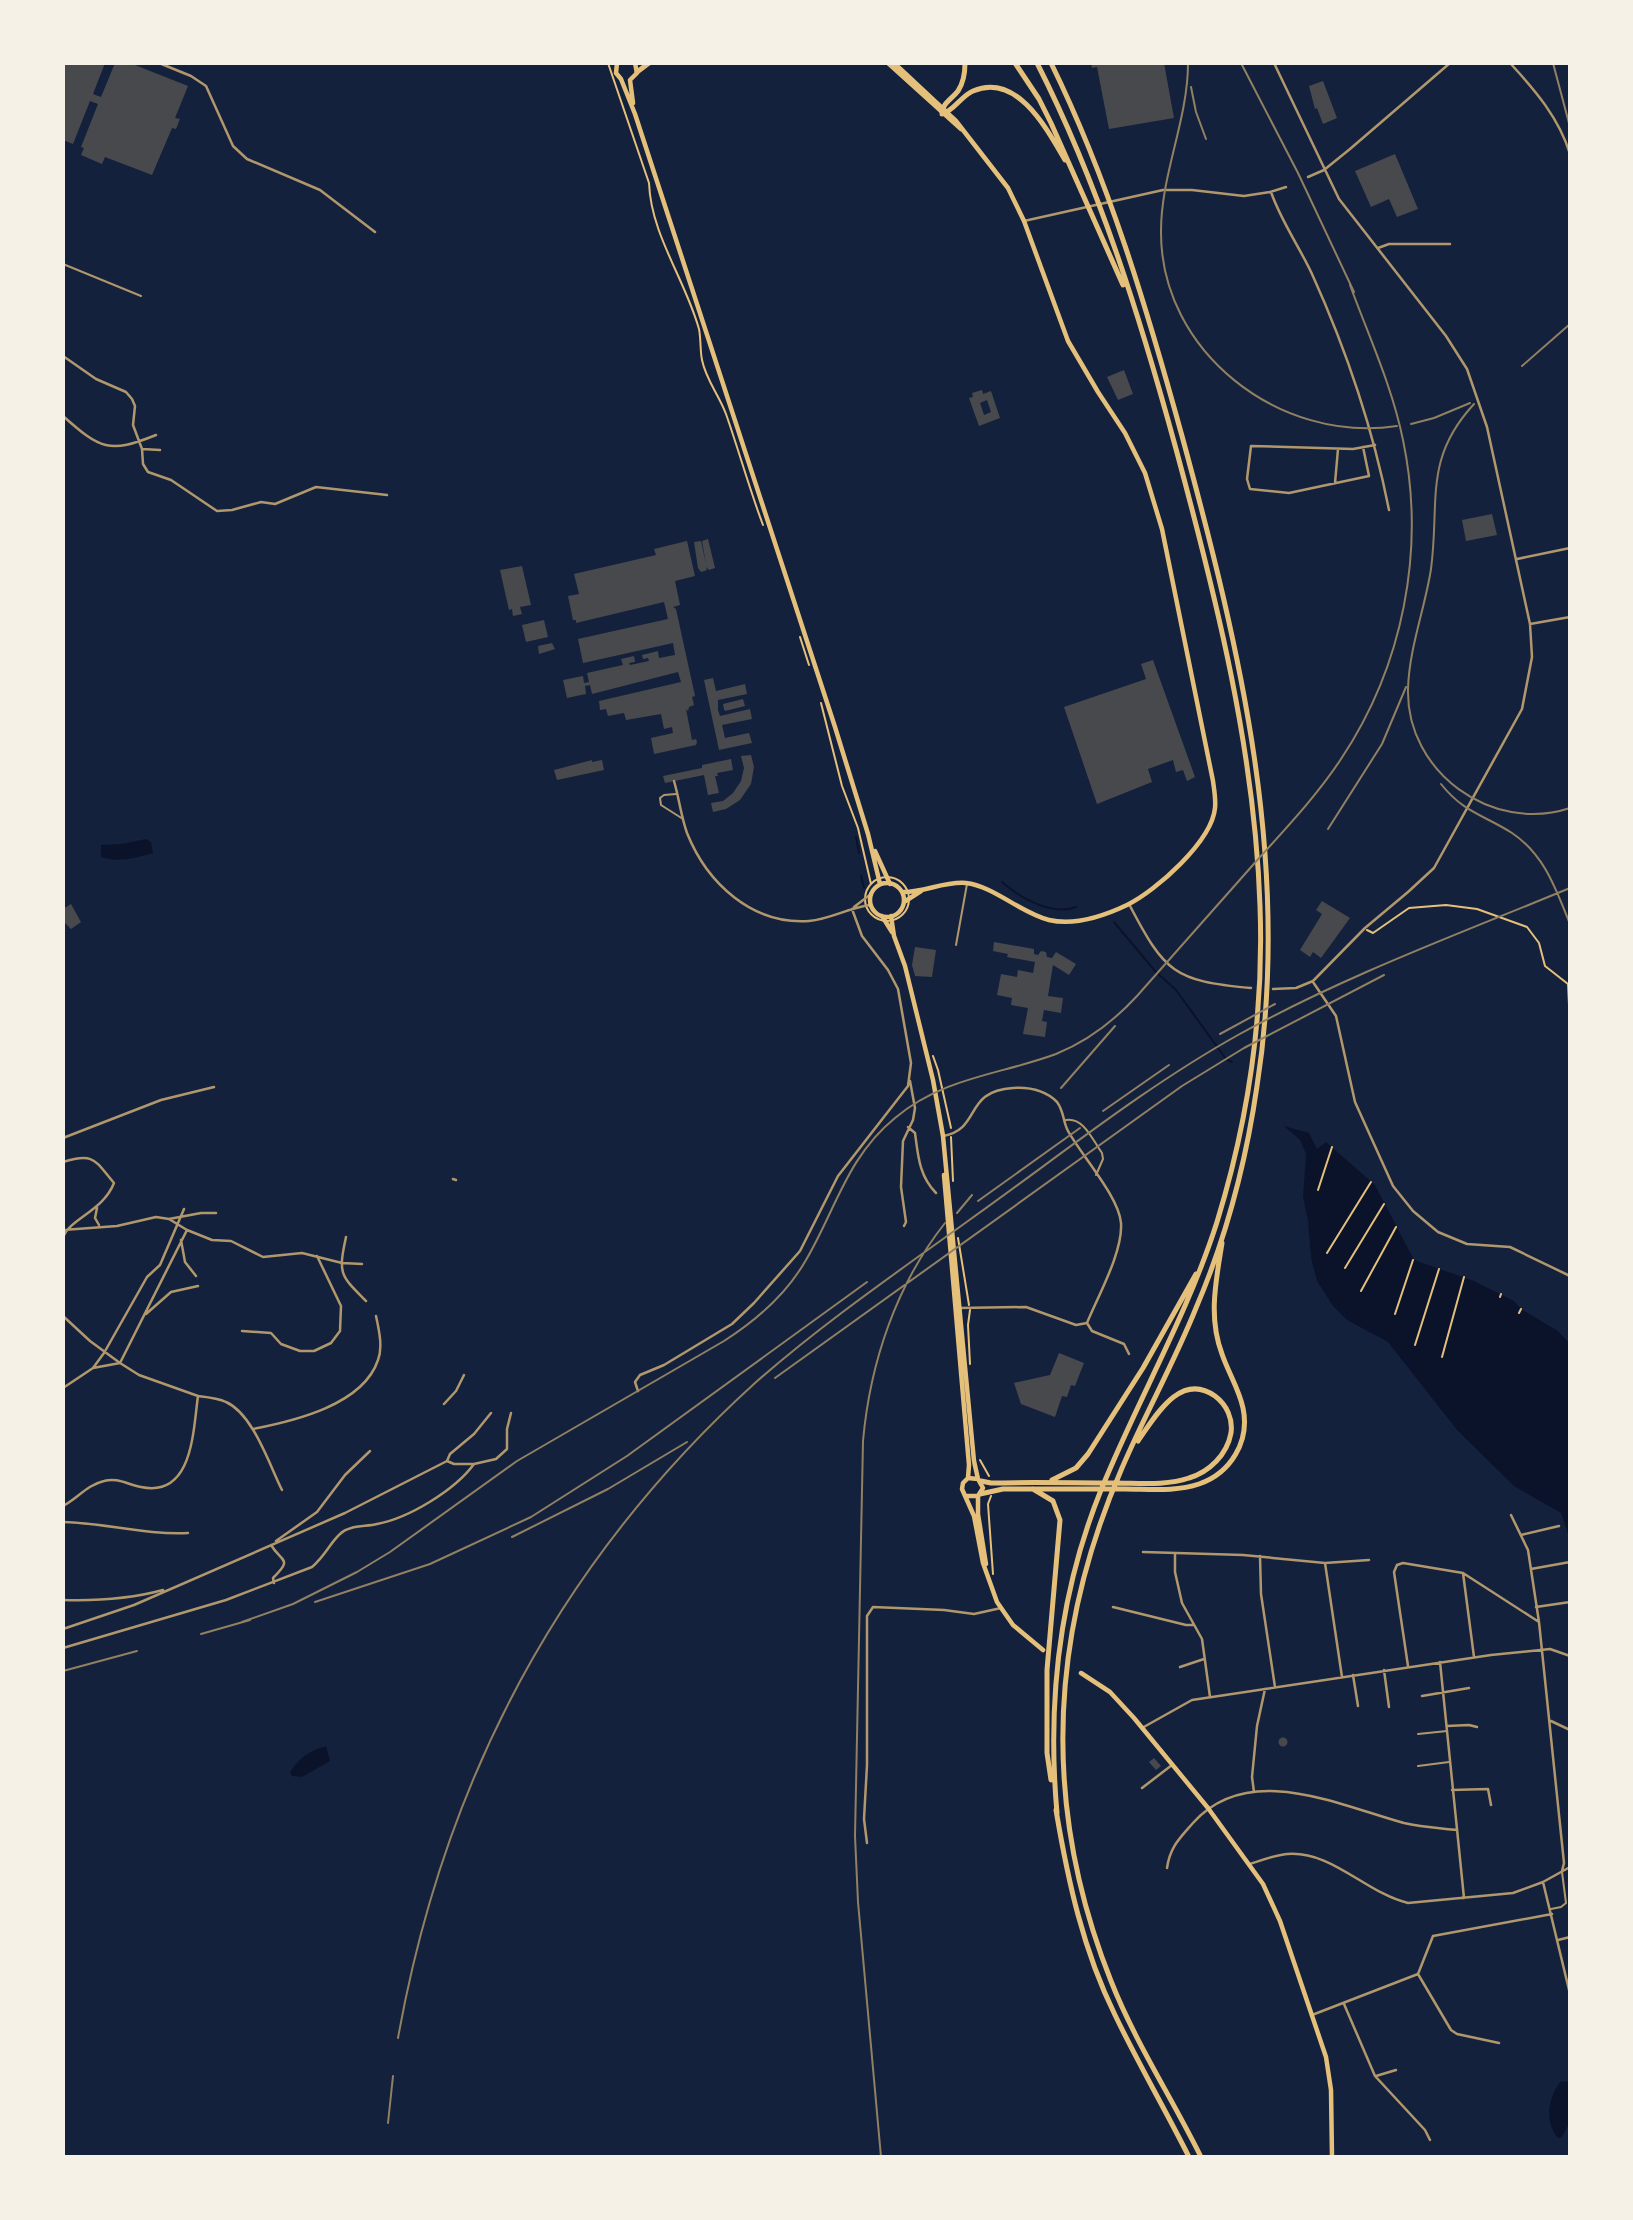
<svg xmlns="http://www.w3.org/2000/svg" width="1633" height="2220" font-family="'Open Sans',sans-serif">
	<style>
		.water { fill: #0b132b }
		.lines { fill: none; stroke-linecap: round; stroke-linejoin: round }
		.stream { stroke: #0b132b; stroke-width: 2 }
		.building { fill: #48494c; fill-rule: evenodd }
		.path { stroke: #e5c07b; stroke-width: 2 }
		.service { stroke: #b1986c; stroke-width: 2 }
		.minor { stroke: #b1986c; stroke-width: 2.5 }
		.secondary { stroke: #e5c07b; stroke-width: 4.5 }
		.motorway { stroke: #e5c07b; stroke-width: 5 }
		.rail { stroke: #918062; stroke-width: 2 }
	</style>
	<rect width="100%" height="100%" fill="#14213d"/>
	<path class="water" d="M146 839 151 842 153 853C136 858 118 863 101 857V845L121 844Z
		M1284 1126 1309 1133 1317 1149 1326 1142 1375 1185 1414 1260 1474 1281 1514 1301 1521 1309 1558 1331 1570 1344V1539L1561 1513 1514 1486 1457 1430 1388 1342 1347 1320 1333 1306 1317 1281 1311 1258 1308 1221 1303 1197 1306 1154 1300 1140Z
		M326 1746 330 1761 302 1777 292 1776 290 1772C300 1757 309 1751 326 1746Z
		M1561 2081 1570 2082V2122L1562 2137 1558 2138C1544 2122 1548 2097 1561 2081Z"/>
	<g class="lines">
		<path class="stream" d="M856 837 859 853
			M861 876 864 888
			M1002 882C1020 898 1052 916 1076 907
			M1114 922 1155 971 1176 990 1226 1059 1232 1062"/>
	</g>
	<path class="building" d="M63 63H105L93 94 101 97 115 63H130L188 86 175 118 180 119 176 129 172 128 152 175 105 157 102 164 81 155 84 148 81 147 98 104 90 101 73 144 63 140Z
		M1091 63H1164L1174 118 1109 129 1097 67 1092 68Z
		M1323 81 1337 118 1323 124 1317 108 1315 109 1309 86Z
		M1395 154 1418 209 1397 217 1389 199 1371 207 1355 171Z
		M1124 370 1133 394 1118 400 1107 377Z
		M982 390 983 394 991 391 1000 418 979 426 969 398 973 397 972 393ZM987 400 991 412 984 415 980 403Z
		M1492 514 1497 535 1466 541 1462 520Z
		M708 539 715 568 709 570 706 567 707 570 701 572 698 568 694 542 701 541 706 564 702 541Z
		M687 541 695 576 675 581 680 605 673 607 676 609 695 696 692 697 694 705 689 707 688 711 686 709 692 740 696 739 697 742 696 745 654 754 651 738 673 733 672 727 664 729 661 714 626 720 624 713 608 716 606 709 600 710 599 701 681 682 678 672 592 694 590 685 585 686 586 694 567 698 563 680 583 676 584 683 589 682 587 673 623 665 621 659 634 656 635 662 629 663 630 665 649 661 648 658 643 659 642 655 658 651 659 658 675 655 673 643 583 663 578 639 668 619 664 602 576 623V620H573L568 596 579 594 574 574 656 555 654 549Z
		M522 566 531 605 520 607 522 614 513 616 512 609 509 610 500 570Z
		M544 620 548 637 526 642 522 625Z
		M552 643 555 649 539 654 538 646Z
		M1153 660 1195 777 1187 781 1183 770 1176 772 1173 760 1148 769 1152 782 1097 804 1064 707 1146 679 1141 664Z
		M713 678 716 691 745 684 747 694 718 700V710L720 716 750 709 752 719 722 725 725 738 749 733 752 743 719 750 704 680Z
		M743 699 745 706 725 711 724 709 723 704Z
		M751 755 754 767 751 784 740 800 726 809 713 812 711 803 723 801 733 793 741 781 744 768 741 756Z
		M731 759 733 770 717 773 718 776H715L719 793 708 795 704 775 665 783 663 776 702 768V765Z
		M592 760V762L602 760 604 770 557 780 554 770Z
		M1322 901 1350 918 1321 958 1313 952 1310 957 1300 950 1322 914 1316 910Z
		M71 904 81 922 71 929 63 921V909Z
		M994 942 1034 949V954L1038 955 1041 951 1046 952 1047 957 1052 958 1056 952 1076 964 1069 975 1053 965 1048 996 1063 998 1061 1013 1044 1010 1042 1021 1047 1022 1045 1037 1023 1034 1028 1008 1011 1005 1012 998 997 995 1001 974 1017 977 1018 970 1033 973 1035 962 1007 957 1008 954 993 951Z
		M915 947 936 950 932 977 915 976 912 965Z
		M1059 1353 1084 1363 1075 1386 1071 1385 1067 1397 1062 1396 1055 1417 1021 1404 1014 1383 1050 1375Z
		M1278.5 1742a4.5 4.5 0 1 1 9 0a4.5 4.5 0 1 1-9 0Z
		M1154 1758 1161 1766 1156 1770 1149 1762Z"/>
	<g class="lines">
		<path class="path" d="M608 63 649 183C651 235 685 279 699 329 701 339 700 350 702 360 706 380 719 395 726 414 739 451 749 488 763 525
			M800 637 809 665
			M821 703 842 786 858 828 871 884
			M865 899a22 22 0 1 1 44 0a22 22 0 1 1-44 0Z
			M1367 930 1373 933 1409 908 1446 905 1477 909 1527 927 1539 943 1545 966 1568 984 1570 1026
			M933 1056 938 1070 951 1128
			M951 1137 953 1181
			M1318 1190 1332 1147
			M958 1238 969 1305
			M1327 1253 1371 1182
			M1345 1268 1384 1204
			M1361 1291 1396 1227
			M1500 1297 1501 1294
			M970 1310 968 1325 970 1364
			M1519 1313 1521 1309
			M1395 1314 1413 1260
			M1415 1345 1439 1269
			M1442 1357 1464 1277
			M980 1460 989 1476
			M991 1496 988 1504 993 1574"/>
		<path class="service" d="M63 264 141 296
			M676 794 664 795 660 798 661 805 683 819
			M956 945 967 884
			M1066 1120C1084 1117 1093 1141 1102 1153L1103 1159 1096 1175
			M1418 1734 1447 1731
			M1418 1766 1449 1762
			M1551 1909 1561 1907 1566 1903 1562 1872"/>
		<path class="minor" d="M159 63 191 76 206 86 233 146 247 159 320 190 375 232
			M1510 63C1535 90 1559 118 1570 154
			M1308 177 1324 170 1350 149 1450 63
			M1271 192C1281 221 1299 246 1312 274 1346 349 1373 429 1389 510
			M1024 221 1163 190H1192L1244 196 1270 192 1286 187
			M1378 248 1389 244H1450
			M63 356 96 379 126 392 132 399 135 406 133 425 142 449 143 464 148 472 171 480 217 511 232 510 261 502 275 504 316 487 387 495
			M63 416C100 449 109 454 156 435
			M1363 447 1369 476 1289 493 1250 489 1247 479 1251 446 1353 449 1375 445
			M142 449 160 450
			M1335 483 1338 449
			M1517 559 1570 548
			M1530 624 1570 617
			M674 781C679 798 681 816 687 833 707 883 752 925 809 921 831 919 850 907 871 905
			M1129 904C1165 973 1174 981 1251 988
			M854 907 871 894
			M1313 982 1336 1016 1355 1102 1393 1186 1413 1211 1438 1232 1467 1244 1510 1247 1570 1276
			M1273 989 1296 988 1313 981 1365 928 1408 892 1434 868 1522 709 1532 657 1530 624 1487 427 1467 369 1446 336 1339 199 1274 63
			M908 1127 915 1133C918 1155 919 1176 936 1193
			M943 1136C982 1129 963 1091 1013 1088 1029 1087 1045 1090 1057 1102 1064 1111 1063 1122 1068 1131 1082 1156 1119 1197 1121 1223 1123 1252 1098 1296 1087 1323L1076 1325 1026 1307 959 1308
			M63 1138 161 1100 214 1087
			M63 1162C95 1152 95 1161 114 1183 103 1211 71 1218 63 1237
			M453 1179 456 1180
			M97 1208 95 1218 99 1225
			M169 1219 187 1230 212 1240 231 1241 263 1257 302 1253 342 1263 362 1264
			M904 1226 906 1222 901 1187 903 1141 913 1120 915 1108 910 1081
			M63 1230 117 1226 156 1217 169 1219 201 1213H216
			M346 1237C338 1274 340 1275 366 1301
			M181 1240 185 1262 196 1276
			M146 1314 171 1292 198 1286
			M63 1316 90 1341 120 1363 93 1368
			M1087 1323 1092 1331 1124 1344 1129 1354
			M242 1331 271 1333 281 1344 300 1351H314L331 1343 340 1331 341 1306 317 1256
			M63 1388 93 1368 104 1353 147 1277 160 1265 184 1209
			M638 1391 635 1382 640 1375 664 1365 732 1324 754 1303 800 1251 838 1176 908 1086 911 1063 898 989 888 970 862 936 852 909
			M198 1396C207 1397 218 1398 226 1402 253 1414 269 1464 282 1490
			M444 1404 456 1391 464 1375
			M253 1429C294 1421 363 1405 378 1360 383 1347 379 1330 376 1316
			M447 1461 454 1464H474
			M63 1506C78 1498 87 1485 104 1481 118 1477 128 1485 141 1487 193 1498 193 1431 198 1396L139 1375 120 1363 187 1230
			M1511 1515 1528 1550 1539 1622 1564 1863 1562 1871
			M63 1522C105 1523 145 1535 188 1533
			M1521 1535 1559 1526
			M276 1541 317 1512 345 1475 370 1451
			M271 1545C282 1563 293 1558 273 1578L274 1583
			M1143 1552 1243 1555 1325 1563 1369 1560
			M1175 1553V1572L1182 1603 1202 1639 1210 1697
			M1260 1556 1261 1594 1275 1687
			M1325 1563 1342 1677
			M1531 1569 1570 1562
			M1463 1573 1474 1657
			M63 1600C98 1601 130 1599 163 1590
			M1113 1607 1186 1625H1193
			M1536 1607 1570 1602
			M63 1629 134 1605 345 1513 447 1461 450 1454 474 1434 491 1413
			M63 1648 226 1600 312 1567C325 1556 330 1543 340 1534 349 1525 365 1527 377 1524 409 1518 455 1490 474 1464L496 1459 507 1449V1429L511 1413
			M1440 1662 1464 1898
			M1408 1666 1394 1572 1397 1565 1403 1563 1463 1573 1539 1622
			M1180 1667 1204 1659
			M1384 1670 1389 1707
			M1353 1675 1358 1706
			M1422 1696 1469 1688
			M1551 1721 1570 1730
			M1447 1726 1469 1725 1477 1727
			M1142 1728 1192 1700 1491 1655 1550 1649 1570 1656
			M1142 1788 1172 1765
			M1452 1790 1488 1789 1491 1805
			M1254 1792 1252 1777 1257 1726 1265 1689
			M867 1843 864 1819 867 1765V1616L873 1607 944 1610 974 1614 1001 1608
			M1250 1864C1262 1860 1275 1855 1287 1854 1331 1850 1366 1893 1408 1903L1513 1893 1543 1882 1570 1867
			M1167 1868C1170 1847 1179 1839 1193 1823 1248 1761 1338 1805 1404 1823 1421 1827 1439 1828 1457 1830
			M1543 1882 1570 1994
			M1558 1940 1570 1937
			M1418 1974 1451 2030 1457 2034 1499 2043
			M1344 2004 1375 2076 1425 2130 1430 2140
			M1312 2015 1418 1974 1433 1936 1552 1914
			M1376 2076 1396 2070"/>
		<path class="secondary" d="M617 63 616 73 621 79 635 114 835 727 868 834 880 884
			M888 63 961 129
			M894 63 956 121 1008 188 1024 221 1068 341 1098 392 1125 433 1145 473 1162 529 1213 781C1214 789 1216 799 1215 808 1212 841 1156 891 1127 905 1104 916 1075 926 1049 920 1021 913 993 886 966 883 944 881 923 893 902 892
			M633 103 630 80 637 73 635 63
			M875 851 890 884
			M870 900a17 17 0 1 1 34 0a17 17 0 1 1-34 0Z
			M904 902 921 891
			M882 916 892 932
			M891 916 894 936 905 966 933 1080 943 1136 974 1461 978 1479
			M944 1175 969 1465 968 1478
			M968 1478 963 1483 962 1489 974 1516 983 1563 997 1602 1013 1625 1043 1650
			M966 1496H978L983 1488 978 1479 968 1478
			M978 1496V1514L986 1564
			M1081 1673 1110 1692 1134 1718 1208 1808 1263 1884 1280 1921 1326 2057 1331 2090 1332 2157"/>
		<path class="motorway" d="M965 63C965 73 964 82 958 91 952 99 942 103 942 114 954 111 961 96 973 91 1017 72 1047 129 1065 160
			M1015 63 1039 99 1051 123 1123 285
			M1037 63C1099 185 1140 317 1176 449 1216 597 1255 752 1260 906 1264 1012 1248 1121 1217 1222 1187 1316 1138 1399 1101 1490 1059 1594 1047 1702 1057 1813
			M1051 63C1109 181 1147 309 1182 436 1240 649 1292 865 1257 1086 1246 1162 1226 1238 1196 1308 1174 1363 1145 1414 1122 1468 1048 1638 1042 1808 1111 1981 1135 2042 1172 2098 1201 2157
			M637 72 649 63
			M1052 1480 1076 1468 1088 1454 1143 1368 1196 1274
			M981 1481 991 1483C1032 1482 1073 1483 1114 1483 1139 1483 1166 1486 1189 1478 1209 1472 1227 1455 1231 1433 1233 1419 1227 1405 1215 1396 1180 1371 1155 1417 1138 1441
			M1033 1489 1053 1501 1060 1520 1047 1670V1753L1051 1780
			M980 1494 1003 1489C1044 1489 1084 1489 1125 1489 1149 1489 1176 1492 1199 1484 1231 1473 1250 1441 1243 1408 1239 1389 1228 1372 1222 1354 1208 1317 1216 1281 1222 1243
			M1056 1810C1068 1881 1083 1950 1115 2015 1138 2063 1165 2109 1189 2157"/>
		<path class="rail" d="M1188 63C1188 120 1161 174 1161 231 1160 352 1280 444 1397 426
			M1241 63 1298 173 1354 292
			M1553 63 1570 127
			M1191 87 1196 112 1206 139
			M1522 366 1570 324
			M1474 404C1423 459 1440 502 1431 569 1425 608 1409 649 1408 689 1406 772 1492 834 1570 808
			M1411 424 1434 418 1470 403
			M1441 784C1464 813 1484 815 1512 833 1545 855 1556 890 1570 924
			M1328 829 1382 744 1406 687
			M1220 1034 1275 1004
			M1061 1088 1115 1026
			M1103 1111 1169 1065
			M978 1201 1080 1128
			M957 1213 972 1195
			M775 1378 1182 1086 1244 1048 1384 975
			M512 1537 608 1489 687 1442
			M315 1602 430 1564 531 1517 627 1456 867 1282
			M242 1622 293 1604 357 1572 390 1552 517 1461 724 1341C757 1320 786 1295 806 1260 836 1209 847 1157 895 1118 944 1077 999 1075 1056 1054 1088 1041 1114 1021 1137 996 1178 950 1219 903 1260 857 1288 826 1318 794 1341 759 1403 666 1426 550 1403 440 1392 386 1369 337 1350 285
			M201 1634 250 1620
			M63 1671 137 1651
			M398 2038C444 1780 560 1560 755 1383 822 1324 896 1273 968 1221 1057 1158 1143 1088 1238 1035 1344 976 1459 934 1570 888
			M388 2123 393 2076
			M881 2157 858 1902 855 1836 863 1441C870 1363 896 1285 945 1223"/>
	</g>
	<rect width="1633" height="2220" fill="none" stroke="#f6f1e7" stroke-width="130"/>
</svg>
